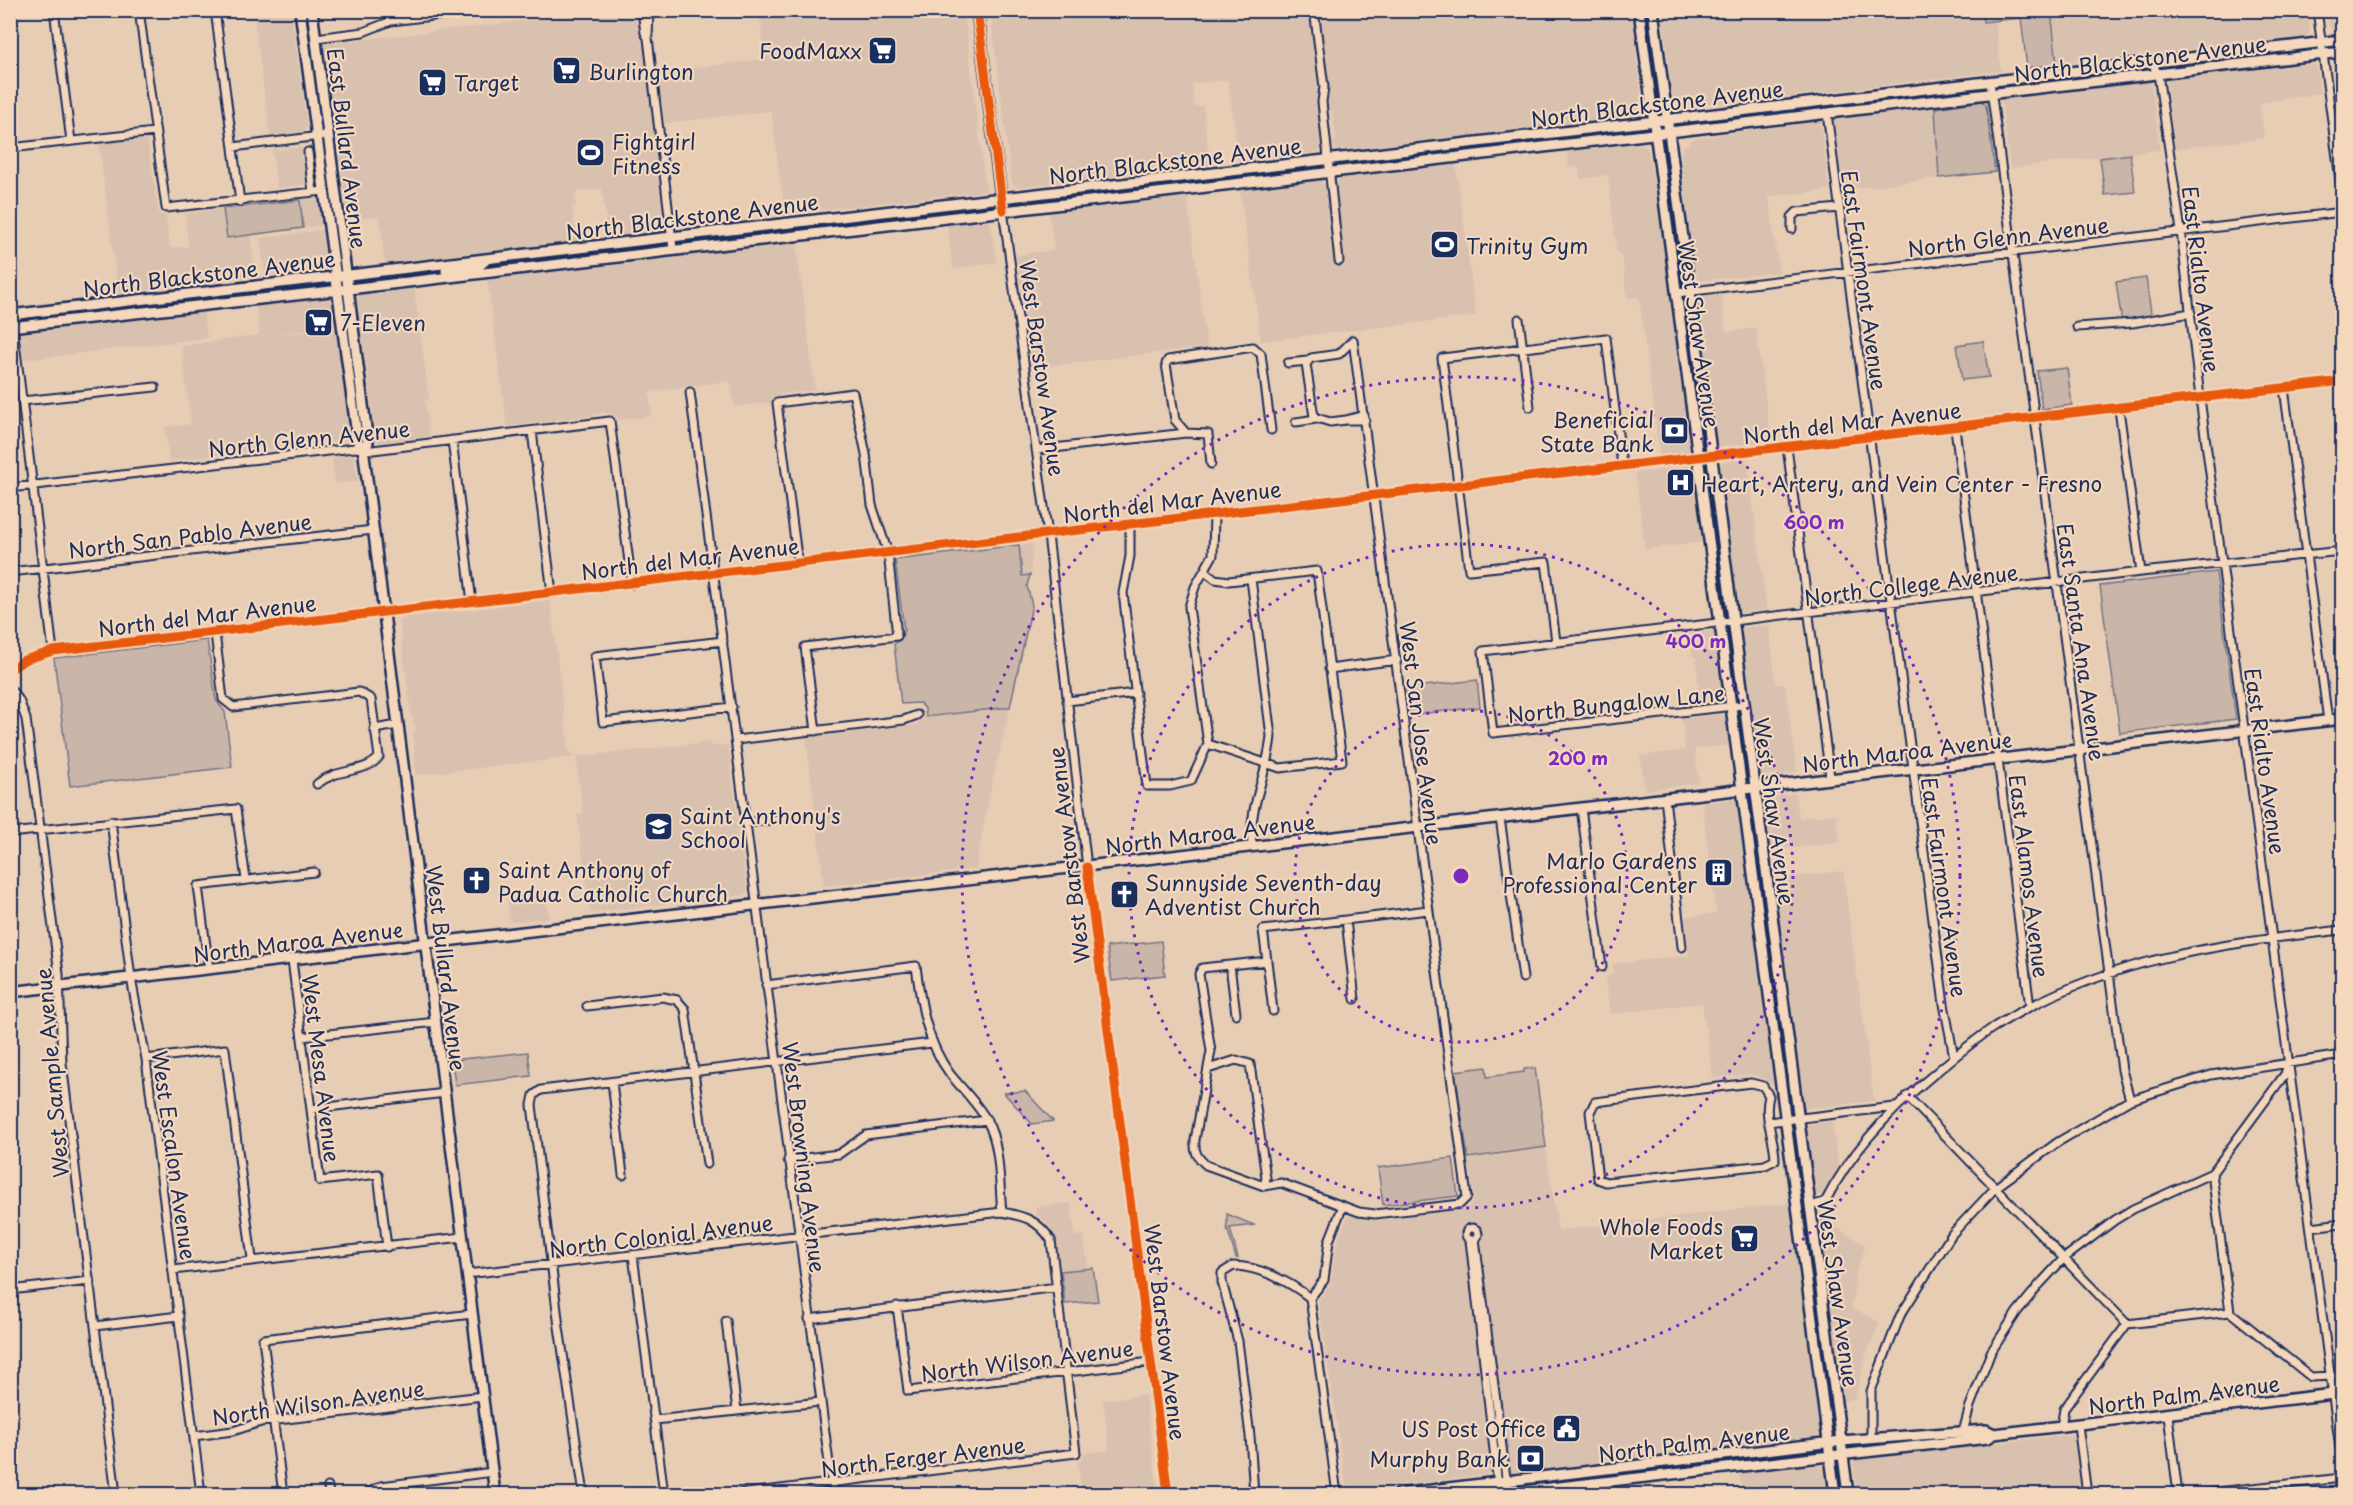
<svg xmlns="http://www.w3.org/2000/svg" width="2353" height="1505" font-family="'Playpen Sans',sans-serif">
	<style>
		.built { fill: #d9c1af }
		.green { fill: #cab6a9; stroke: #727284; stroke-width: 1.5 }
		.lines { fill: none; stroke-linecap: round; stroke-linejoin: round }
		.minor-casing { stroke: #1b2f5e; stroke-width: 11 }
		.major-casing { stroke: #1b2f5e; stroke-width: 14 }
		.minor { stroke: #f5d7bb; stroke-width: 7 }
		.major { stroke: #f5d7bb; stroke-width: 9 }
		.cycleway-casing { stroke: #f5d7bb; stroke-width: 13 }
		.cycleway { stroke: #e8590c; stroke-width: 9 }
		.ring { fill: none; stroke: #7b2cbf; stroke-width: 3; stroke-dasharray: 3 6 }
		.labels { text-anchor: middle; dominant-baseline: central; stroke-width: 4.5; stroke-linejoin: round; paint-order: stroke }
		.poi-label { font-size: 21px; fill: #1b2f5e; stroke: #f5d7bb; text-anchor: start }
		.street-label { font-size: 21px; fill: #1b2f5e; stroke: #f5d7bb }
		.centre { fill: #7b2cbf; stroke: #f5d7bb; stroke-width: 3 }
		.ring-label { font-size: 18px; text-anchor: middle; font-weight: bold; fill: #7b2cbf; stroke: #f5d7bb; stroke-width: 4.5; stroke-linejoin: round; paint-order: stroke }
	</style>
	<rect width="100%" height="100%" fill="#e8cdb5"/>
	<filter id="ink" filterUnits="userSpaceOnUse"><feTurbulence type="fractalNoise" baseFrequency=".0167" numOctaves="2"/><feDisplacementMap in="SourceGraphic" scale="12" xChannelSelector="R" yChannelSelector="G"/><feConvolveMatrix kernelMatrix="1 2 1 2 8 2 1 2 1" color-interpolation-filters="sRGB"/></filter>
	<g filter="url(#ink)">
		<path class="built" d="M253 11H291L307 126 304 132 270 136Z
			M609 11H642L670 232 608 239 602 189 575 192 576 206 572 207 575 228 584 227 586 241 385 263 379 216 347 220 324 44Z
			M759 11H964L986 191 785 214 771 111 665 123 658 72 765 59Z
			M990 11H1310L1320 87 1323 146 1318 152 1239 161 1228 80 1192 84 1194 106H1203L1210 165 1017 187 1012 183Z
			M1318 11H1631L1642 104 1636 114 1544 127 1338 150 1332 145 1336 138 1332 111H1327V85Z
			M1662 11H1982L1983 22 1995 21 2001 71 1750 101 1678 105 1673 101Z
			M2051 11H2308L2310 32 2306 37 2057 64Z
			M2328 11H2342V31L2335 32 2329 27Z
			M2342 59V129H2340L2332 68 2335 61Z
			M2312 64 2317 67 2320 93 2260 103 2264 138 2175 149 2166 80Z
			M2151 81 2160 150 2010 168 2001 99Z
			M1935 108 1939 178 1843 190 1833 122 1835 119Z
			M1820 121 1829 190 1769 197 1779 272 1700 281 1696 279 1686 202 1681 154 1683 147 1696 138Z
			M147 138 158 210 161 215 166 216 170 248 188 246 185 214 223 209 227 238 250 235 256 276 118 293 99 144Z
			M1641 144 1648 150 1663 239 1691 451 1688 455 1660 458 1639 297 1627 298 1622 257 1617 253 1608 175 1580 179 1579 167H1569L1567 151Z
			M302 147 307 184 277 188 272 150Z
			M1456 164 1476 316 1261 341 1240 190 1319 180 1325 186 1336 184 1341 178Z
			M1187 196 1207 347 1032 368 1016 255 1054 250 1049 213Z
			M319 198 322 225 303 228 300 200Z
			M990 221 997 263 953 269 947 225Z
			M323 230 327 263 325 268 265 275 260 238Z
			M796 242 815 390 780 394 775 402 734 407 730 381 649 392 652 416 619 420 612 414 601 412 591 416 507 426 487 278Z
			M414 286 429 399 425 400 430 437 379 443 376 441 357 296 360 292Z
			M1721 294 1726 332 1756 328 1771 441 1720 447 1716 445 1696 297Z
			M327 299 333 302 335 326 260 337 336 328 352 437 349 440 169 461 165 427 191 424 181 346 259 335 256 305Z
			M203 311 207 338 24 360 20 332Z
			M10 336 20 408 11 409H10Z
			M354 455 358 481 335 484 332 457Z
			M1747 459 1767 610 1741 613 1738 609 1719 466 1721 462Z
			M1689 466 1693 469 1704 542 1645 549 1635 473Z
			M1033 544 1030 575 1022 576 1019 545Z
			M550 600 569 752 576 757 710 742 711 746 728 745 747 891 745 895 719 898 686 896 684 902 590 913 577 814 583 813 576 757 416 775 413 732 416 729 411 713 399 620 401 618Z
			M1769 625 1776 684H1785L1797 771 1780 776 1779 774 1760 776 1740 632 1743 628Z
			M1712 631 1715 634 1724 699 1700 702 1696 657H1693L1690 634Z
			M1010 707 990 792 976 869 824 886 806 738 916 725 926 717Z
			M1722 714 1726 717 1730 745 1695 749 1699 783 1645 790 1640 756 1685 750 1682 719Z
			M1795 793 1799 818 1836 814 1840 842 1769 851 1764 798Z
			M1737 799 1757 947 1775 1086 1754 1074 1713 1078 1702 1003 1610 1014 1605 978 1614 973 1612 964 1689 955 1685 917 1716 913 1702 803Z
			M1843 871 1874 1101 1804 1109 1773 879Z
			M545 889 549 918 510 922 506 893Z
			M1832 1121 1838 1167 1824 1195 1815 1196 1806 1127 1809 1124Z
			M1546 1147 1558 1230 1791 1203 1820 1433 1816 1439 1772 1442 1619 1464 1613 1459 1601 1461 1596 1467 1513 1475 1508 1471 1499 1403 1484 1413 1492 1471 1490 1474 1347 1492 1318 1300 1331 1283 1336 1246 1348 1215 1378 1220 1467 1209 1474 1199 1468 1158Z
			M1071 1203 1075 1236 1084 1235 1088 1268 1061 1271 1054 1235 1048 1224 1036 1214 1035 1207Z
			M1819 1218 1866 1245 1856 1272 1852 1308 1880 1322 1866 1355 1855 1399 1843 1401Z
			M1145 1395 1158 1494H1055V1490L1081 1487 1078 1462 1083 1459 1084 1453 1109 1450 1103 1400Z
			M2074 1434 2082 1494H1857L1853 1463 1855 1460Z
			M1819 1465 1824 1470 1827 1494H1742L1739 1471Z
			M1645 1482 1646 1492 1651 1494H1538Z"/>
		<path class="green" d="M1982 11H2051L2057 64 2027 68 2021 18 1983 22Z
			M1982 101 1986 105 1995 172 1939 178 1935 108Z
			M2130 154 2135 192 2105 195 2100 158Z
			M300 200 303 228 227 238 223 209Z
			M2146 278 2152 320 2122 323 2116 282Z
			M1983 341 1989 377 1962 380 1957 345Z
			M2067 368 2072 405 2042 409 2037 371Z
			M1019 545 1022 576 1030 575 1027 586 1032 605 1010 707 926 717 925 709 920 703 901 704 894 644 901 639 904 630 895 560Z
			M2216 572 2236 719 2120 733 2100 586Z
			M207 640 216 700 225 712 232 767 70 786 54 658Z
			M1477 680 1480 707 1410 715 1407 688Z
			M1161 941 1165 975 1112 981 1107 947Z
			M528 1052 531 1076 455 1085 452 1060Z
			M1486 1067 1487 1077 1524 1072V1069L1535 1068 1546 1147 1468 1158 1455 1071Z
			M1025 1091 1053 1121H1054L1032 1124 1004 1093Z
			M1453 1158 1458 1196 1383 1205 1378 1168Z
			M1227 1214 1254 1225 1230 1228 1238 1258H1236L1227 1228Z
			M1093 1268 1098 1301 1065 1304 1061 1271Z"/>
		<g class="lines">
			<defs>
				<path id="minor" d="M54 10 71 141
					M139 10 166 208 324 191
					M215 10 240 202
					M642 10 645 33 648 38
					M649 10 648 38 673 249
					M1314 10 1324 87 1322 102 1339 261
					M2317 10 2342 195
					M316 38 363 32 391 21 483 10
					M2152 63 2158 74 2181 231 2200 398 2342 1464
					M1990 82 2122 1070 2130 1100
					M1827 113 1944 1004 1954 1057
					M233 147 328 135
					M10 148 155 132
					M308 152 313 192
					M1003 210 1048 535 1087 867 1168 1494
					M1792 229V217L1797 212 1839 208
					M1677 293 2342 212
					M1519 319 1530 407
					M13 326 53 651
					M2077 327 2132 323 2191 313
					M1288 363 1307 361
					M2284 388 2328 721
					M690 392 833 1494
					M22 401 155 387
					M2119 409 2141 572
					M1364 415 1346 420H1365
					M1346 420 1330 422 1314 417 1306 364 1311 358 1339 354 1353 340
					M1296 422 1316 419
					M1955 428 2030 1007
					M532 431 552 593
					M1186 433 1175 420 1166 364 1168 360 1253 347 1261 354 1271 430
					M452 440 472 602
					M1787 447 1830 777
					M1036 450 1186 433 1208 434 1211 464
					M10 488 354 448 373 450 610 421 632 584
					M1130 525V556L1123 593 1147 786H1170L1191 781 1208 744 1189 607 1195 587 1213 555 1214 514
					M798 564 777 403 853 393 866 454 872 505 888 553 897 636 805 647 816 731
					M10 572 373 530
					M1206 572 1215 579 1229 581 1317 571 1342 761 1280 768 1208 744
					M1251 579 1271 736C1268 774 1248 806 1252 845
					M215 633 223 699 233 707 359 692 371 699 379 757C366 774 338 767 317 784
					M723 641 595 656 603 722 732 707
					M1556 642 1546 562 1469 570 1442 358 1606 338 1622 466
					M1329 669 1397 660
					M10 670 24 660 53 651 2342 381
					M10 689 19 700 26 719 59 974 62 1063 116 1494
					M1067 701 1136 693
					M1743 705 1493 733 1483 651 2141 572 2342 551
					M374 729 398 725
					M736 740 904 720 917 715
					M1665 798 1682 947
					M1581 808 1602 967
					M1500 818 1523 978
					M111 821 131 978 146 1059 201 1494
					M746 823 777 819
					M10 833 236 809 246 880
					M1346 920 1355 999
					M292 960 320 1181 378 1174 387 1247
					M1267 961 1273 1011
					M1230 965 1202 968 1199 974 1211 1051 1195 1140C1194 1152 1197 1157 1206 1165L1264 1186 1281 1183 1359 1212 1375 1214 1460 1204 1467 1197 1353 340
					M209 969 198 886 314 872
					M766 985 916 966C921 1005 926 1041 950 1074 962 1089 978 1104 987 1121 1001 1146 999 1184 1002 1212
					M587 1006 663 997 677 1000 685 1009 707 1164
					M1236 1014 1230 965 1267 961 1263 930 1428 910
					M302 1037 436 1022
					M146 1059 225 1049 252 1259
					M1208 1069 1236 1060 1250 1064 1266 1178 1264 1186
					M612 1082 623 1175
					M1751 1083 1763 1086 1769 1096C1763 1119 1775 1137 1775 1160L1765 1165 1606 1182 1598 1179 1590 1112 1595 1102Z
					M1907 1096 2127 1324
					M311 1109 445 1093
					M1768 1122 1894 1107
					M788 1160 839 1154 866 1135 987 1120
					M2212 1173 2230 1312
					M1810 1206 1825 1202C1851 1151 1889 1111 1933 1075 1953 1058 1973 1041 1994 1027 2103 959 2218 944 2342 930
					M2311 1227 2342 1223
					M1466 1234a6 6 0 1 1 12 0a6 6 0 1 1-12 0Z
					M1475 1239 1508 1493
					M1470 1240 1499 1494
					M633 1255 664 1494
					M173 1270 463 1237
					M467 1274 1002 1212C1024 1216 1038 1220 1051 1240L1076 1453 739 1494
					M10 1290 90 1281
					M897 1306 908 1391 1151 1362
					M809 1319 1057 1287
					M726 1321 737 1411
					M95 1326 179 1316
					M2168 1415 2178 1494
					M655 1420 820 1402
					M2078 1425 2087 1494
					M2061 1427 2064 1409 2127 1324 2230 1312 2311 1377 2332 1376
					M1963 1432 1970 1406 1991 1352 2017 1312 2040 1284 2063 1259 2115 1220 2133 1209 2212 1173 2285 1074 2288 1064
					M194 1436 233 1431 261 1422 483 1396
					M1871 1439V1391L1900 1316 1952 1234 1995 1188 2058 1142 2130 1100 2211 1075 2342 1055
					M328 1487 329 1494
					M283 1494 263 1339 472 1314
					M366 1494 381 1486 493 1472
					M584 1494 559 1327 532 1105 534 1095 541 1090 932 1043
					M1254 1494 1250 1436 1238 1341 1222 1282V1273L1233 1266C1259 1266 1290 1282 1310 1298
					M1337 1494 1310 1298 1324 1280 1329 1241 1342 1208
					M2198 1494 2342 1478"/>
				<path id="major" d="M300 10 358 443 363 447 495 1494
					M312 10 368 443 363 447
					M977 10 1002 204
					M1639 10C1701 505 1774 999 1835 1494
					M1653 10 1848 1494
					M446 271 479 266 486 260
					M10 315 2342 40
					M10 327 349 289 2342 52
					M10 992 2342 719
					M1398 1494 1841 1441 1986 1430 1994 1434
					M1498 1494 1988 1438 1994 1434 2342 1393"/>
			</defs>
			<use href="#minor" class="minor-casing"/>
			<use href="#major" class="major-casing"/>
			<use href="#minor" class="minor"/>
			<use href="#major" class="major"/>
			<defs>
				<path id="cycleway" d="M977 10 1003 210
					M10 670 24 660 53 651 2342 381
					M1087 867 1168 1494"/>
			</defs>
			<use href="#cycleway" class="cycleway-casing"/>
			<use href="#cycleway" class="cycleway"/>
		</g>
	</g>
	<g class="ring">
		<circle cx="1461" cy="876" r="166"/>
		<circle cx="1461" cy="876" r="332"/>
		<circle cx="1461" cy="876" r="499"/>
	</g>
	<defs>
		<symbol id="supermarket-square" viewBox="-11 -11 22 22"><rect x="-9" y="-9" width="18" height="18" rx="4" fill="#1b2f5e" stroke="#f5d7bb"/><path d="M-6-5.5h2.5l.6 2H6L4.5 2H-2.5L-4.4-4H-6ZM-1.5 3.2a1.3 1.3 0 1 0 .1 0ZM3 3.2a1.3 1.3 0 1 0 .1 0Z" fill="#fff"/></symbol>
		<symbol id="stadium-square" viewBox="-11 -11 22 22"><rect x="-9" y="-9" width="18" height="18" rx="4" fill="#1b2f5e" stroke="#f5d7bb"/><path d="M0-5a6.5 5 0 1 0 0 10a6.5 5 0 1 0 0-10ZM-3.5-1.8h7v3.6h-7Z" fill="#fff"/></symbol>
		<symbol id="bank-square" viewBox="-11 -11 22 22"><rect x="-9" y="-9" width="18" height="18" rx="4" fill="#1b2f5e" stroke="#f5d7bb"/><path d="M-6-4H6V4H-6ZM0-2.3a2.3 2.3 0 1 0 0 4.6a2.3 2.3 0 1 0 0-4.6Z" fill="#fff"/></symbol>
		<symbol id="hospital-square" viewBox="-11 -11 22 22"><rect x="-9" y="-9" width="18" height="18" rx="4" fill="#1b2f5e" stroke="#f5d7bb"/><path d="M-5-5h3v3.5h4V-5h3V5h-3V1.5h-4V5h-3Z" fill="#fff"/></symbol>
		<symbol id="school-square" viewBox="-11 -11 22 22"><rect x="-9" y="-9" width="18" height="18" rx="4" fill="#1b2f5e" stroke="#f5d7bb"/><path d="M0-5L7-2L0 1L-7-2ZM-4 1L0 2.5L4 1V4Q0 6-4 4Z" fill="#fff"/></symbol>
		<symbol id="building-square" viewBox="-11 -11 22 22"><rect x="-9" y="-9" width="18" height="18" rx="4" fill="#1b2f5e" stroke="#f5d7bb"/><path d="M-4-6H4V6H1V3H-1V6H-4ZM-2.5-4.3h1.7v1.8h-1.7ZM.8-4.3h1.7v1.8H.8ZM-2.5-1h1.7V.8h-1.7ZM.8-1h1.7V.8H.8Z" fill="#fff"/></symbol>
		<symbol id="church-square" viewBox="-11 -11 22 22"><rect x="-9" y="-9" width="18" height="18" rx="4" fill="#1b2f5e" stroke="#f5d7bb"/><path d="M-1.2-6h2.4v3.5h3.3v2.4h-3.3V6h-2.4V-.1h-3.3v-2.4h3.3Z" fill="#fff"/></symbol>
		<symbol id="civic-square" viewBox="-11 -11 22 22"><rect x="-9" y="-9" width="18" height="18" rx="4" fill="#1b2f5e" stroke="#f5d7bb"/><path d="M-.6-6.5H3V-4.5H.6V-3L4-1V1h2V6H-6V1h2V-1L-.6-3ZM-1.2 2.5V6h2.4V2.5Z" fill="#fff"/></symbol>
	</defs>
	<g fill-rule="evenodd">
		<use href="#supermarket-square" x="866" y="34" width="33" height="33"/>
		<use href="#supermarket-square" x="550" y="54" width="33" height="33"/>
		<use href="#supermarket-square" x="416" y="66" width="33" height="33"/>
		<use href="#stadium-square" x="574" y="136" width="33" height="33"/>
		<use href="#stadium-square" x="1428" y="228" width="33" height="33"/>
		<use href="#supermarket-square" x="302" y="306" width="33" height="33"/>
		<use href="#bank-square" x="1658" y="414" width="33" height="33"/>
		<use href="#hospital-square" x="1664" y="466" width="33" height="33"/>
		<use href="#school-square" x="642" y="810" width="33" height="33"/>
		<use href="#building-square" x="1702" y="856" width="33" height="33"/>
		<use href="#church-square" x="460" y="864" width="33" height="33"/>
		<use href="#church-square" x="1108" y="878" width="33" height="33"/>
		<use href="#supermarket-square" x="1728" y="1222" width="33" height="33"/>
		<use href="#civic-square" x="1550" y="1412" width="33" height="33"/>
		<use href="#bank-square" x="1514" y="1442" width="33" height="33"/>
	</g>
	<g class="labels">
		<g class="poi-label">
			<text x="862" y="50" text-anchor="end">FoodMaxx</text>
			<text x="588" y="71">Burlington</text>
			<text x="454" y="82">Target</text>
			<text x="612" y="141">Fightgirl<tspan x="612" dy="24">Fitness</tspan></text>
			<text x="1466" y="245">Trinity Gym</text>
			<text x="340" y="322">7-Eleven</text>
			<text x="1654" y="419" text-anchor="end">Beneficial<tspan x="1654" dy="24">State Bank</tspan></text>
			<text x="1701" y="483">Heart, Artery, and Vein Center - Fresno</text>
			<text x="680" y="815">Saint Anthony's<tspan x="680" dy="24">School</tspan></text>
			<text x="1697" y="860" text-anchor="end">Marlo Gardens<tspan x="1697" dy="24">Professional Center</tspan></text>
			<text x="498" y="869">Saint Anthony of<tspan x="498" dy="24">Padua Catholic Church</tspan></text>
			<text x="1145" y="882">Sunnyside Seventh-day<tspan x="1145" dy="24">Adventist Church</tspan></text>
			<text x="1723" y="1226" text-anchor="end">Whole Foods<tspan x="1723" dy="24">Market</tspan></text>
			<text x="1546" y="1428" text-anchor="end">US Post Office</text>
			<text x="1509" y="1458" text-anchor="end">Murphy Bank</text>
		</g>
		<g class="street-label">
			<text transform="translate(2140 58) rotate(-7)">North Blackstone Avenue</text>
			<text transform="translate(1657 103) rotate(-7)">North Blackstone Avenue</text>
			<text transform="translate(348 148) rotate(83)">East Bullard Avenue</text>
			<text transform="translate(1175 160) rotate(-7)">North Blackstone Avenue</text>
			<text transform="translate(692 216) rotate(-7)">North Blackstone Avenue</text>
			<text transform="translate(2008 236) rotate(-7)">North Glenn Avenue</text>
			<text transform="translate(209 273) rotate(-7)">North Blackstone Avenue</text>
			<text transform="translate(2202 279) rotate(83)">East Rialto Avenue</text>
			<text transform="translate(1865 280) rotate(82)">East Fairmont Avenue</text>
			<text transform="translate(1700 334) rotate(82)">West Shaw Avenue</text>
			<text transform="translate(1043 368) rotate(82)">West Barstow Avenue</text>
			<text transform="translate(1852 422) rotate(-7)">North del Mar Avenue</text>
			<text transform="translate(309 438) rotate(-6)">North Glenn Avenue</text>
			<text transform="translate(1172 501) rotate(-7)">North del Mar Avenue</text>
			<text transform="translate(190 535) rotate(-7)">North San Pablo Avenue</text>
			<text transform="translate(690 558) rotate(-7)">North del Mar Avenue</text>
			<text transform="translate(1911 584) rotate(-7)">North College Avenue</text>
			<text transform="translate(207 615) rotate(-7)">North del Mar Avenue</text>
			<text transform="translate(2082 642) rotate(82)">East Santa Ana Avenue</text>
			<text transform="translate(1616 703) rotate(-6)">North Bungalow Lane</text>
			<text transform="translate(1422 733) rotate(83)">West San Jose Avenue</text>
			<text transform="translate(1907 751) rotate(-7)">North Maroa Avenue</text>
			<text transform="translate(2266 761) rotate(82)">East Rialto Avenue</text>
			<text transform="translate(1775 811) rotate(82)">West Shaw Avenue</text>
			<text transform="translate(1210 833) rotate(-7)">North Maroa Avenue</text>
			<text transform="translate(1068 855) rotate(-97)">West Barstow Avenue</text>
			<text transform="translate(2030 876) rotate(83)">East Alamos Avenue</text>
			<text transform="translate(1945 887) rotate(82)">East Fairmont Avenue</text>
			<text transform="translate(298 941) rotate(-7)">North Maroa Avenue</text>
			<text transform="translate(447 968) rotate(83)">West Bullard Avenue</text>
			<text transform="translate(322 1068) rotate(83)">West Mesa Avenue</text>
			<text transform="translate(51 1073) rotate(-95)">West Sample Avenue</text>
			<text transform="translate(175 1155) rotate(82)">West Escalon Avenue</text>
			<text transform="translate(805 1157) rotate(83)">West Browning Avenue</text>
			<text transform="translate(661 1235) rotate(-7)">North Colonial Avenue</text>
			<text transform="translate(1839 1293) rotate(82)">West Shaw Avenue</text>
			<text transform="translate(1166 1332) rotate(83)">West Barstow Avenue</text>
			<text transform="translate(1027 1360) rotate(-7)">North Wilson Avenue</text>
			<text transform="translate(2184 1394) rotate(-7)">North Palm Avenue</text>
			<text transform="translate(318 1402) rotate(-8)">North Wilson Avenue</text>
			<text transform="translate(1694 1442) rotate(-7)">North Palm Avenue</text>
			<text transform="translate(923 1456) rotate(-7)">North Ferger Avenue</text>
		</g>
	</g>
	<circle cx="1461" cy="876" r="9" class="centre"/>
	<g class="ring-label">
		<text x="1814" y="529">600 m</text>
		<text x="1696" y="648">400 m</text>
		<text x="1578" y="765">200 m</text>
	</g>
	<rect width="2353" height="1505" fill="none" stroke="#f5d7bb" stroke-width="36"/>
	<rect x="18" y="18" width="2317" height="1469" fill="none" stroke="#1b2f5e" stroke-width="2" filter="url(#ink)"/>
</svg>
